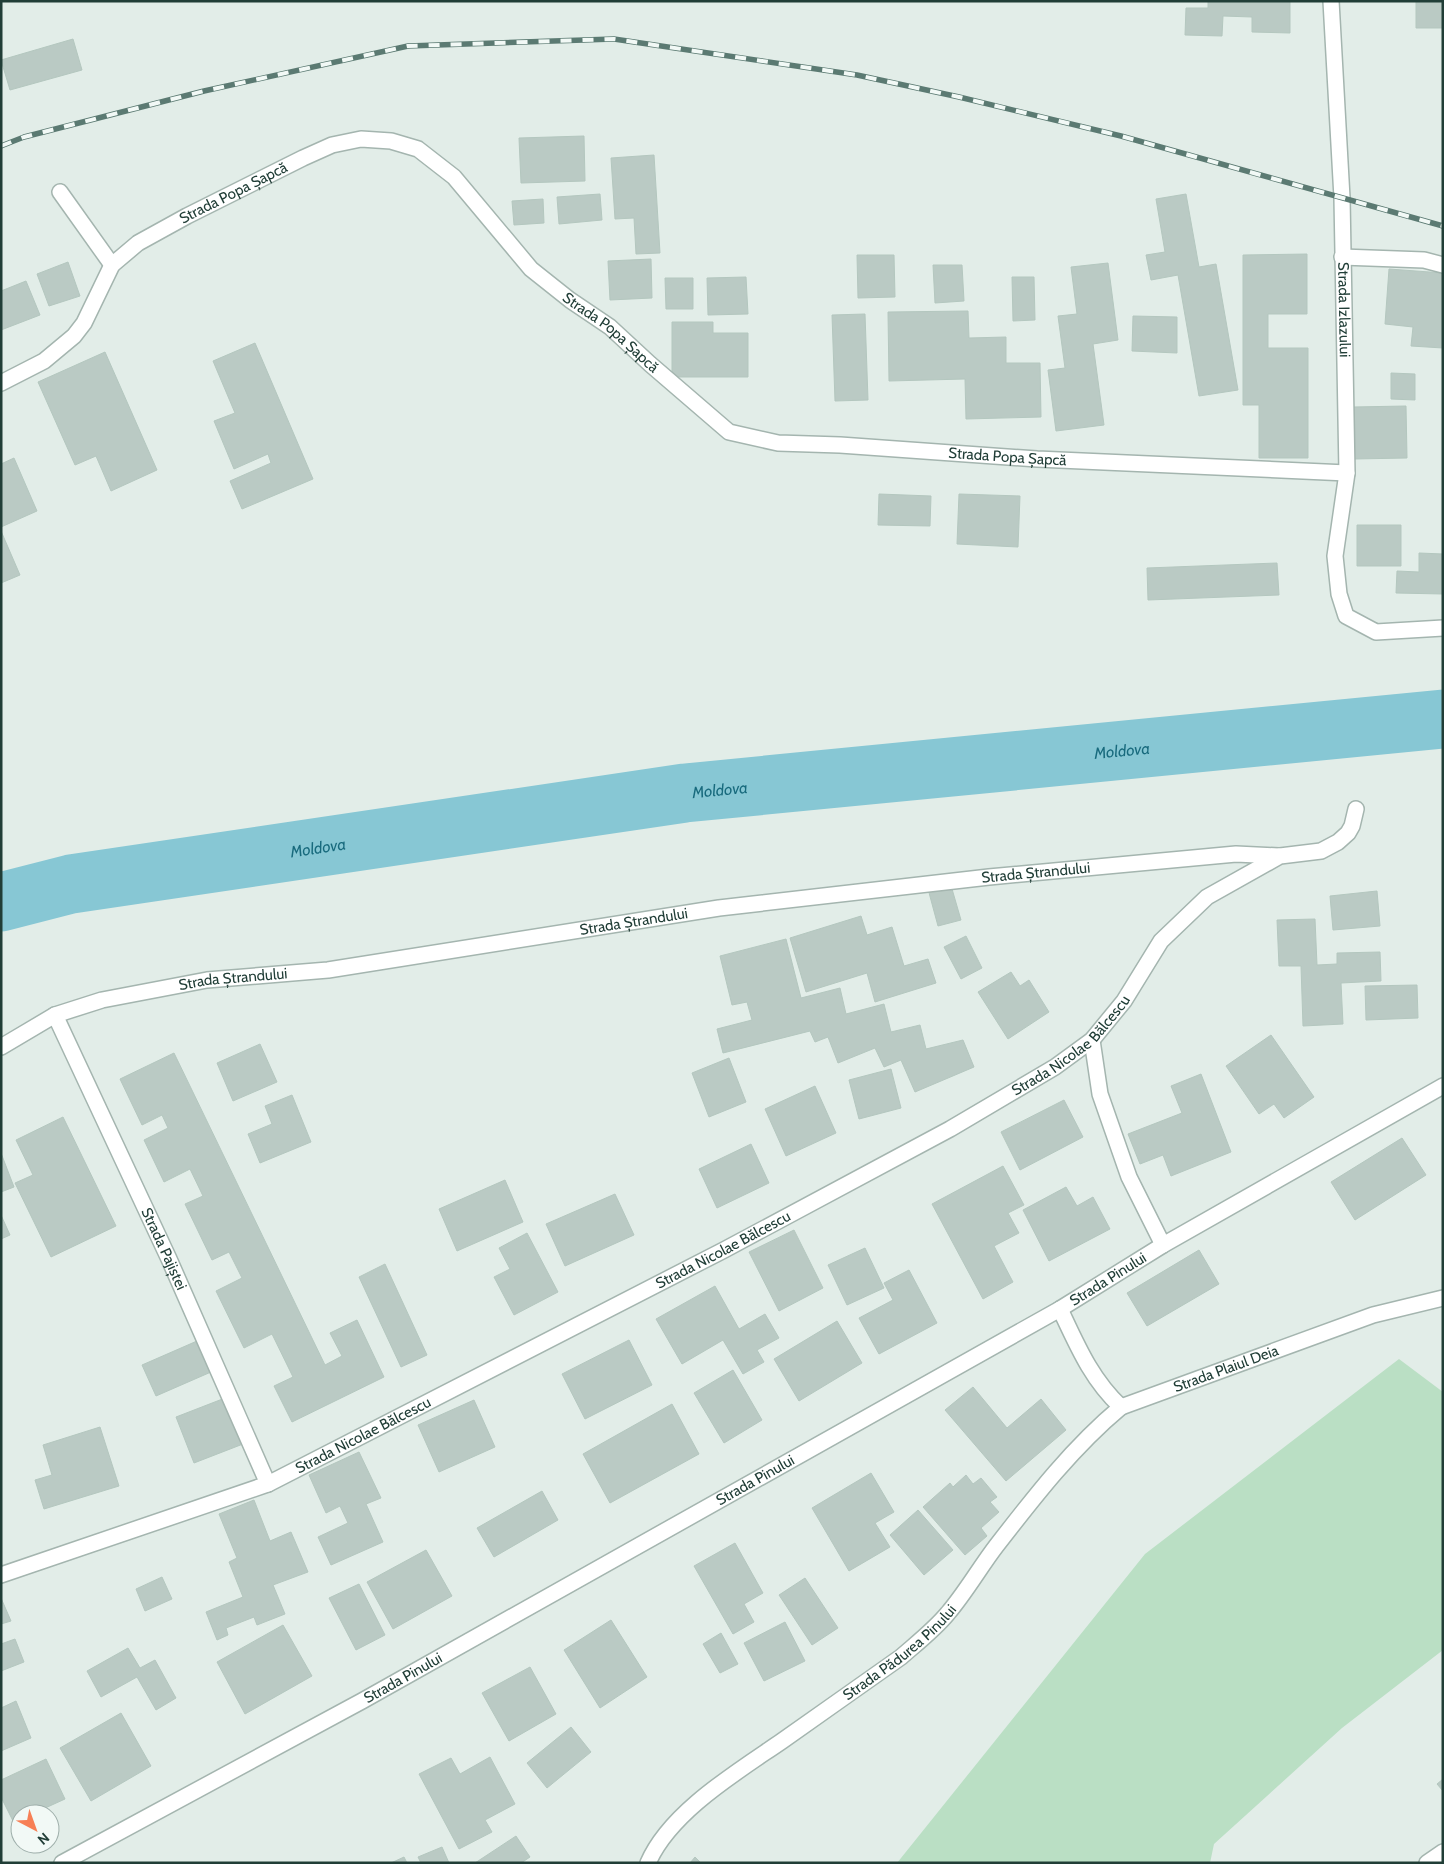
<svg xmlns="http://www.w3.org/2000/svg" width="1444" height="1864" font-family="Cabin,sans-serif">
	<style>
		.green { fill: #badfc4 }
		.lines { fill: none; stroke-linecap: round; stroke-linejoin: round }
		.river { stroke: #87c7d4; stroke-width: 59 }
		.building { fill: #bacac4; stroke: #b4c7bf }
		.minor-casing { stroke: #a4b5af; stroke-width: 18 }
		.minor { stroke: #fff; stroke-width: 15 }
		.rail-casing { stroke: #5b7a72; stroke-width: 5.5 }
		.rail { stroke: #f2f9f6; stroke-width: 4; stroke-dasharray: 11; stroke-linecap: butt }
		.labels { text-anchor: middle; dominant-baseline: central; stroke-width: 5; stroke-linejoin: round; paint-order: stroke }
		.street-label { font-size: 15px; fill: #213e37; stroke: #f2f9f6 }
		.water-label { font-size: 16px; font-style: italic; fill: #186a7d; stroke: #f2f9f6 }
	</style>
	<rect width="100%" height="100%" fill="#e2ede8"/>
	<path class="green" d="M1399 1359 1443 1392V1650L1342 1728 1214 1844 1210 1863H897L1145 1554Z"/>
	<g class="lines">
		<path class="river" id="s1" d="M1 902 71 884 685 793 1443 719"/>
	</g>
	<path class="building" d="M1208 1H1290V33L1252 32V17L1223 16 1222 36 1185 35 1186 8H1208Z
		M1416 1H1443V28H1416Z
		M73 39 82 70 10 90 1 60Z
		M584 136 585 181 521 183 519 138Z
		M654 155 660 253 636 254 634 218 615 219 611 158Z
		M600 194 602 220 559 224 557 197Z
		M1186 194 1199 267 1216 264 1238 390 1199 396 1178 275 1151 280 1146 255 1165 252 1156 199Z
		M543 199 544 223 514 225 512 201Z
		M1307 254V314H1268V348H1308V458H1259V405H1243V255Z
		M857 255H894L895 297 858 298Z
		M651 259 652 298 610 300 608 261Z
		M68 262 80 296 49 306 37 274Z
		M1108 263 1118 340 1093 344 1104 425 1056 431 1048 370 1065 368 1058 316 1077 314 1071 267Z
		M933 265H962L964 301 935 303Z
		M1389 269 1443 273V348L1411 346 1413 327 1385 324Z
		M746 277 748 314 708 315 707 278Z
		M1012 277H1034L1035 320 1013 321Z
		M665 278H693V309H666Z
		M26 281 40 315 1 330V291Z
		M968 311 969 338 1006 337V363H1040L1041 417 966 419 965 379 889 381 888 312Z
		M865 314 868 400 835 401 832 315Z
		M1133 316 1177 317V353L1132 351Z
		M672 322H713V333H748V377H672Z
		M255 343 313 479 242 509 230 481 271 463 268 454 234 469 214 421 235 413 213 361Z
		M105 352 157 470 111 491 96 456 75 465 38 382Z
		M1391 373 1415 374V400L1391 399Z
		M1406 406 1407 458 1354 459 1353 407Z
		M14 458 37 511 1 527V464Z
		M879 494 931 496 930 526 878 525Z
		M959 494 1020 496 1018 547 957 544Z
		M1357 525H1401V566H1357Z
		M1 531 20 575 1 583Z
		M1419 553 1443 554V594L1396 593 1397 571 1419 572Z
		M1277 563 1279 595 1148 600 1147 568Z
		M950 882 961 920 938 926 928 889Z
		M1377 891 1380 926 1333 930 1330 896Z
		M861 916 867 935 892 927 904 966 928 959 936 983 875 1002 867 973 806 992 790 938Z
		M1315 919 1317 965 1337 964V953L1380 952 1381 981 1341 983 1343 1024 1303 1026 1301 966H1279L1277 920Z
		M966 936 982 968 961 979 944 947Z
		M786 939 801 998 840 988 846 1014 884 1004 891 1032 920 1025 926 1049 963 1040 974 1067 915 1092 901 1060 884 1067 875 1048 838 1063 828 1037 815 1042 810 1031 723 1053 717 1029 752 1020 747 1002 732 1005 720 956Z
		M1011 972 1020 986 1029 980 1049 1012 1008 1039 978 992Z
		M1417 985 1418 1018 1366 1020 1365 986Z
		M1271 1035 1314 1097 1284 1118 1274 1104 1259 1114 1226 1066Z
		M260 1044 277 1082 233 1101 217 1063Z
		M174 1053 325 1365 342 1356 330 1333 357 1320 384 1377 292 1422 274 1386 293 1377 272 1334 244 1348 216 1291 242 1278 229 1252 212 1260 185 1204 203 1196 190 1169 164 1182 144 1140 168 1128 162 1115 142 1125 120 1079Z
		M729 1058 746 1102 709 1117 692 1073Z
		M891 1069 901 1108 859 1119 849 1080Z
		M1201 1074 1231 1152 1171 1176 1163 1155 1140 1164 1128 1134 1182 1113 1171 1086Z
		M815 1086 836 1133 786 1156 765 1109Z
		M292 1095 311 1142 260 1163 248 1134 272 1124 265 1106Z
		M1064 1100 1083 1137 1020 1170 1001 1132Z
		M63 1117 116 1226 51 1257 15 1183 33 1175 16 1140Z
		M1402 1138 1426 1175 1355 1220 1331 1182Z
		M751 1144 769 1183 717 1208 699 1169Z
		M1 1153 14 1187 1 1192Z
		M1003 1166 1024 1205 1008 1213 1019 1233 994 1246 1013 1282 983 1299 932 1204Z
		M505 1180 523 1222 457 1251 439 1209Z
		M1066 1187 1077 1206 1093 1197 1110 1229 1049 1261 1023 1210Z
		M615 1194 634 1235 565 1266 546 1224Z
		M1 1215 10 1235 1 1239Z
		M794 1230 823 1288 779 1311 749 1252Z
		M527 1233 558 1292 514 1315 494 1277 510 1269 499 1248Z
		M865 1248 884 1288 847 1305 828 1265Z
		M1199 1250 1219 1284 1147 1326 1127 1293Z
		M385 1264 427 1355 401 1367 359 1277Z
		M909 1270 937 1323 879 1354 859 1318 893 1300 884 1283Z
		M715 1286 739 1329 765 1314 779 1338 757 1350 764 1362 743 1374 723 1340 682 1364 656 1319Z
		M837 1321 862 1363 799 1401 774 1359Z
		M629 1340 652 1385 585 1419 562 1374Z
		M197 1341 211 1372 156 1396 142 1365Z
		M733 1370 762 1420 724 1443 694 1393Z
		M973 1387 1007 1428 1041 1399 1066 1430 1006 1481 945 1410Z
		M225 1398 243 1444 194 1463 176 1417Z
		M474 1400 495 1447 439 1472 418 1425Z
		M672 1404 699 1454 610 1503 583 1454Z
		M100 1427 119 1486 44 1509 35 1480 52 1475 43 1445Z
		M359 1452 381 1498 366 1504 383 1542 331 1565 318 1537 348 1523 340 1506 326 1513 309 1475Z
		M871 1473 894 1512 875 1523 890 1547 849 1571 812 1508Z
		M966 1475 973 1484 981 1478 997 1497 990 1502 999 1512 981 1528 987 1536 965 1555 923 1507 950 1483 953 1487Z
		M542 1491 558 1520 494 1557 477 1528Z
		M254 1500 270 1541 291 1532 308 1572 273 1585 285 1614 257 1625 254 1617 226 1628 228 1635 217 1640 206 1612 243 1597 229 1562 237 1558 219 1514Z
		M918 1510 953 1550 924 1575 890 1535Z
		M735 1543 763 1593 744 1604 754 1622 733 1634 694 1566Z
		M426 1550 452 1596 393 1629 367 1582Z
		M162 1577 172 1599 145 1611 136 1589Z
		M805 1578 838 1628 812 1645 779 1595Z
		M359 1584 385 1635 356 1650 329 1598Z
		M1 1598 11 1621 1 1624Z
		M611 1620 647 1677 600 1708 564 1650Z
		M785 1622 805 1661 764 1681 744 1643Z
		M283 1625 312 1676 245 1714 217 1662Z
		M721 1633 738 1664 720 1673 703 1644Z
		M15 1639 24 1662 1 1671V1644Z
		M128 1648 140 1668 155 1660 176 1698 156 1710 137 1677 101 1697 87 1671Z
		M530 1667 556 1714 509 1741 482 1693Z
		M16 1701 31 1738 1 1751V1708Z
		M121 1713 151 1766 91 1801 60 1748Z
		M571 1727 591 1752 547 1788 527 1763Z
		M490 1757 515 1804 485 1820 492 1832 459 1849 419 1774 451 1758 460 1774Z
		M46 1759 65 1799 32 1814H20V1820L14 1823 1 1797V1780Z
		M1443 1779V1791L1437 1784Z
		M516 1836 530 1857 521 1863H475Z
		M442 1847 449 1863H421L418 1857Z
		M404 1857 407 1863H391Z
		M695 1857 701 1863H690Z"/>
	<g class="lines">
		<defs>
			<g id="minor">
				<path id="s2" d="M1331 1 1342 198 1347 473 1335 556 1339 594 1346 616 1376 632 1443 628"/>
				<path d="M60 192 112 265"/>
				<path d="M1342 257 1424 260 1443 265"/>
				<path id="s3" d="M1 383 44 361 74 336 84 323 112 265 138 243 187 216 303 158 332 145 361 139 391 141 418 149 454 177 531 269 570 300 610 327 650 364 729 432 778 443 840 445 1037 459 1347 473"/>
				<path id="s4" d="M55 1015 169 1259 268 1484"/>
				<path d="M1092 1040 1100 1094 1129 1177 1163 1245"/>
				<path id="s5" d="M1 1047 55 1015 102 1000 207 980 328 970 719 908 989 877 1236 854 1279 856"/>
				<path id="s6" d="M1060 1309C1077 1345 1091 1379 1121 1407L1373 1315 1443 1298"/>
				<path id="s7" d="M1 1575 268 1484 724 1250 950 1129 1055 1067 1092 1040 1124 1001 1161 941 1207 897 1280 856 1321 851 1338 842 1348 833 1352 826 1356 809"/>
				<path id="s8" d="M62 1863 362 1701 1060 1309 1163 1245 1443 1086"/>
				<path id="s9" d="M648 1863C670 1812 737 1772 782 1741 822 1713 861 1685 901 1657 917 1643 935 1629 948 1613 966 1592 980 1567 997 1545 1035 1496 1073 1447 1121 1407"/>
				<path d="M1427 1863 1443 1852"/>
			</g>
		</defs>
		<use href="#minor" class="minor-casing"/>
		<use href="#minor" class="minor"/>
		<defs>
			<path id="rail" d="M1 146 24 137 204 91 408 46 614 39 857 75 959 97 1121 136 1443 226"/>
		</defs>
		<use href="#rail" class="rail-casing"/>
		<use href="#rail" class="rail"/>
	</g>
	<g class="labels">
		<g class="street-label">
			<text stroke="none"><textPath href="#s3" startOffset="310">Strada Popa Șapcă</textPath></text>
			<text stroke="none"><textPath href="#s2" startOffset="309">Strada Izlazului</textPath></text>
			<text stroke="none"><textPath href="#s3" startOffset="775">Strada Popa Șapcă</textPath></text>
			<text stroke="none"><textPath href="#s3" startOffset="1210">Strada Popa Șapcă</textPath></text>
			<text stroke="none"><textPath href="#s5" startOffset="1055">Strada Ștrandului</textPath></text>
			<text stroke="none"><textPath href="#s5" startOffset="650">Strada Ștrandului</textPath></text>
			<text stroke="none"><textPath href="#s5" startOffset="245">Strada Ștrandului</textPath></text>
			<text stroke="none"><textPath href="#s7" startOffset="1199">Strada Nicolae Bălcescu</textPath></text>
			<text stroke="none"><textPath href="#s4" startOffset="258">Strada Pajiștei</textPath></text>
			<text stroke="none"><textPath href="#s7" startOffset="794">Strada Nicolae Bălcescu</textPath></text>
			<text stroke="none"><textPath href="#s8" startOffset="1198">Strada Pinului</textPath></text>
			<text stroke="none"><textPath href="#s6" startOffset="228">Strada Plaiul Deia</textPath></text>
			<text stroke="none"><textPath href="#s7" startOffset="389">Strada Nicolae Bălcescu</textPath></text>
			<text stroke="none"><textPath href="#s8" startOffset="792">Strada Pinului</textPath></text>
			<text stroke="none"><textPath href="#s9" startOffset="331">Strada Pădurea Pinului</textPath></text>
			<text stroke="none"><textPath href="#s8" startOffset="388">Strada Pinului</textPath></text>
		</g>
		<g class="water-label">
			<text stroke="none"><textPath href="#s1" startOffset="1132">Moldova</textPath></text>
			<text stroke="none"><textPath href="#s1" startOffset="728">Moldova</textPath></text>
			<text stroke="none"><textPath href="#s1" startOffset="322">Moldova</textPath></text>
		</g>
	</g>
	<rect width="1444" height="1864" fill="none" stroke="#213e37" stroke-width="5"/>
	<g transform="translate(35 1829) rotate(139)"><circle r="24" fill="#f2f9f6" stroke="#9eaeaa"/>
	<path d="M0-4L9 19L0 12L-9 19Z" fill="#f77f55"/>
	<text y="-8" font-size="14" font-weight="bold" text-anchor="middle" fill="#213e37">N</text>
	</g>
</svg>
